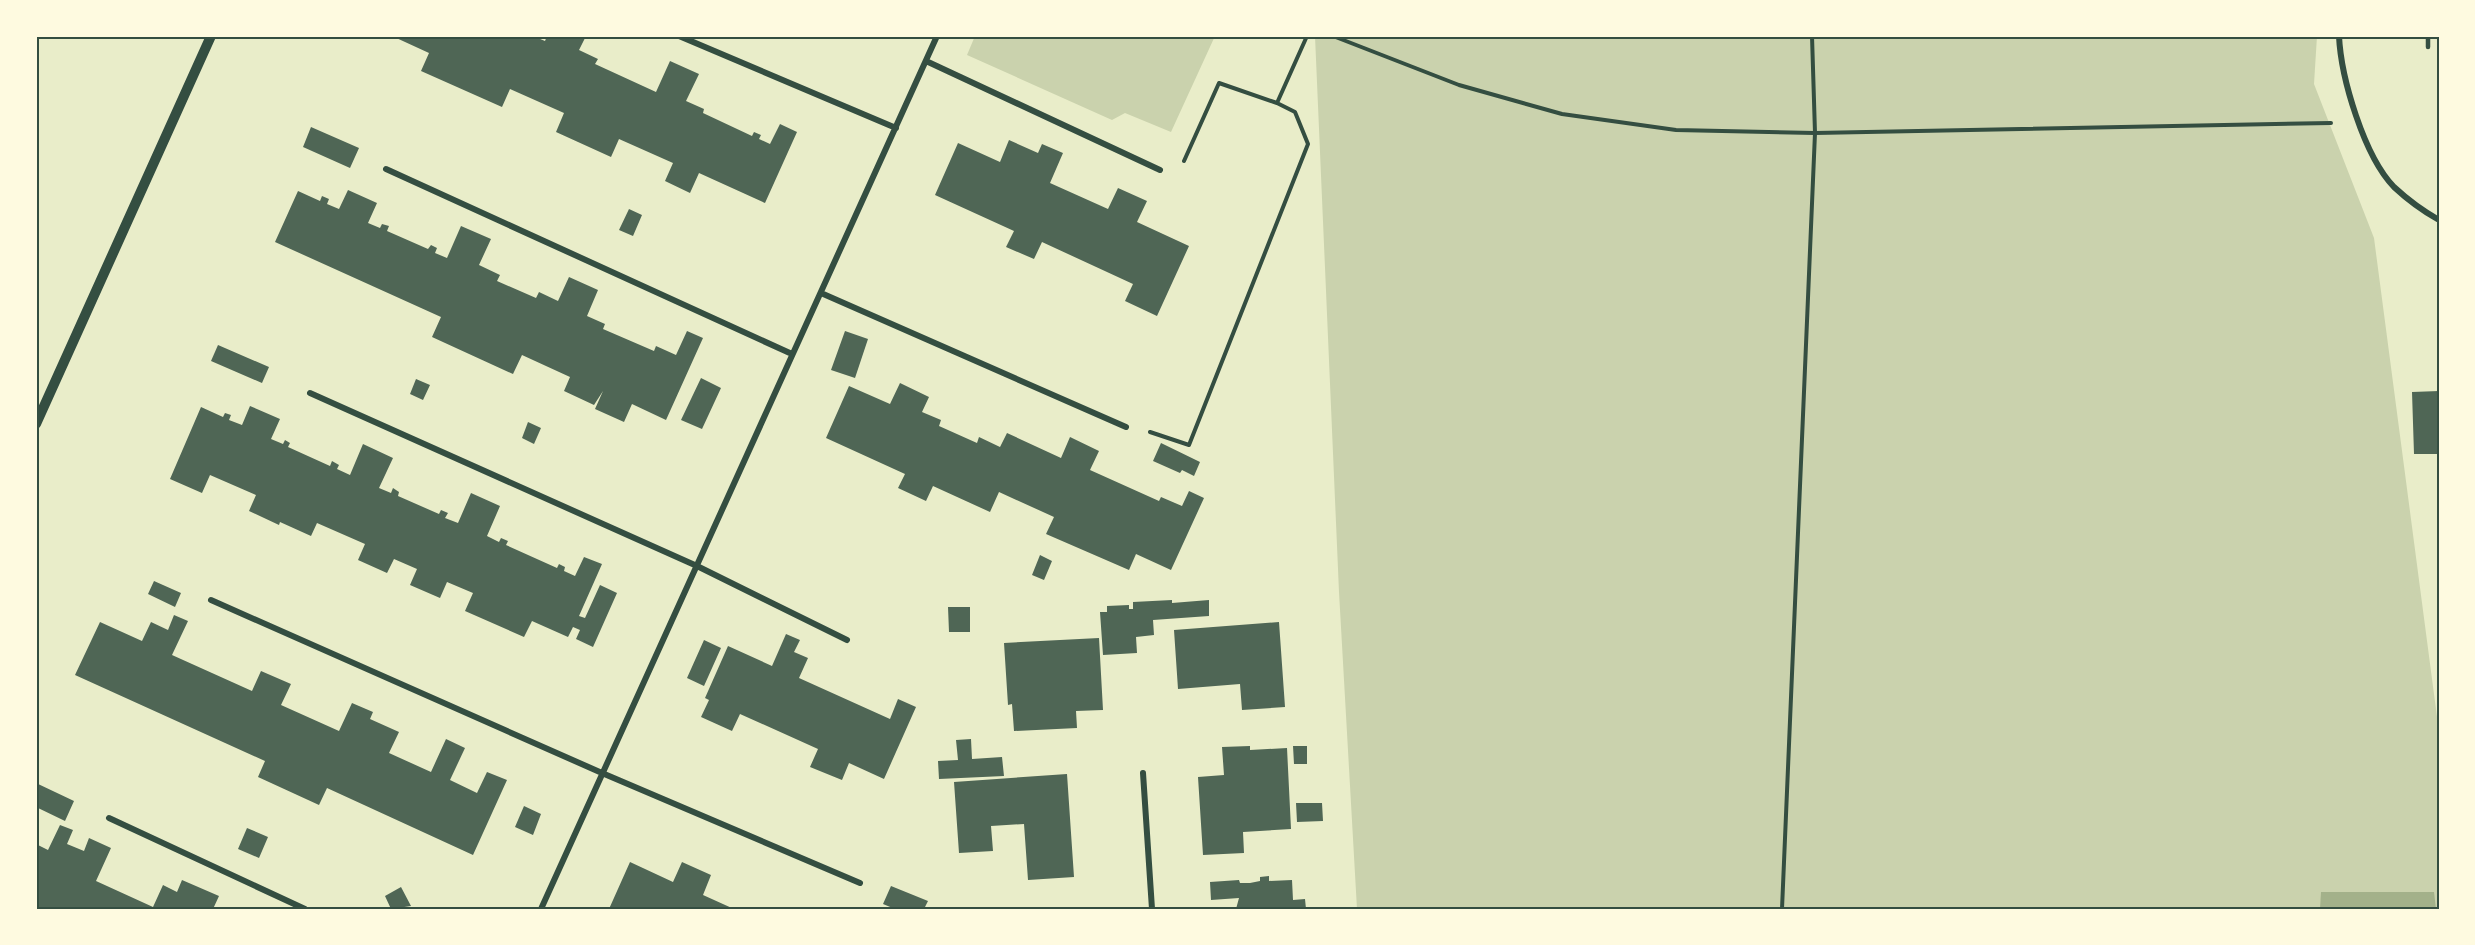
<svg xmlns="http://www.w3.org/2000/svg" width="2475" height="945" font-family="'Varela Round',sans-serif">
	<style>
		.green { fill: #cad2ad }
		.water { fill: #a3b18a }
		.building { fill: #4f6655 }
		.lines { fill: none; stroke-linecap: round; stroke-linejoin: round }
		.path { stroke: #344e41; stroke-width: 4 }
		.service { stroke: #344e41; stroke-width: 4.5 }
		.minor { stroke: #344e41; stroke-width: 6 }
		.tertiary { stroke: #344e41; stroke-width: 10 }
		.neatline { fill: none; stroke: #344e41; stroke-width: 2 }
	</style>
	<rect width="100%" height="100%" fill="#e9edc9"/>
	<path class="green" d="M975 36H1215L1171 132 1125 113 1112 120 967 55Z
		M1315 36H2317L2314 84 2374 238 2439 732V909H1357L1339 592Z"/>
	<path class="water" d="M2321 892H2434L2436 909H2320Z"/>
	<path class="building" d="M392 36H533L545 41 547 36H586L579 50 598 59 595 64 656 92 670 61 699 74 686 101 704 109 703 113 752 136 754 132 761 135 759 139 770 144 780 124 797 132 765 203 699 173 690 193 665 181 673 163 619 139 611 157 556 132 564 113 510 89 502 107 421 71 429 53Z
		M311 127 359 148 350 168 303 147Z
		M1009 140 1038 153 1042 144 1063 153 1050 183 1108 209 1118 188 1147 201 1137 222 1189 246 1157 316 1125 301 1133 284 1042 242 1034 259 1006 247 1014 231 935 195 958 143 1000 162Z
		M348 190 377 203 368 223 380 228 382 224 389 226 387 231 428 249 431 245 437 248 435 253 447 258 461 226 491 239 479 265 500 275 497 281 536 298 539 292 558 301 569 277 598 290 587 316 605 324 603 329 654 351 656 346 676 355 687 331 703 338 666 420 632 404 624 422 595 409 603 391 594 405 564 391 570 377 522 355 513 374 432 337 441 317 275 242 298 191 320 201 322 196 329 199 327 204 339 209Z
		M629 209 642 215 633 236 619 230Z
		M845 331 868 339 855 378 831 370Z
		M218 345 269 367 262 383 211 361Z
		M701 378 721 388 702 429 681 420Z
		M416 379 430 385 423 400 410 394Z
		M900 383 929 397 922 412 941 420 939 426 977 443 979 437 1000 447 1007 433 1061 458 1070 437 1099 451 1090 470 1159 501 1161 497 1182 506 1189 491 1204 498 1171 570 1136 554 1129 570 1046 534 1054 517 999 492 990 512 933 486 926 501 898 488 905 474 826 438 849 386 890 404Z
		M2439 391V454H2414L2412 392Z
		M250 406 280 419 271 439 283 444 285 440 290 443 288 447 330 466 332 461 339 465 337 469 350 475 363 444 393 458 379 488 391 493 393 488 399 492 398 496 439 514 441 510 448 513 445 518 458 523 471 493 500 506 487 536 499 542 501 538 508 541 506 545 557 568 559 564 565 567 564 571 575 576 584 557 602 564 579 616 585 618 600 585 617 593 593 647 576 639 580 630 573 627 568 637 532 621 524 637 465 611 473 593 447 582 440 598 410 585 417 569 394 559 387 573 358 560 365 544 317 523 311 536 280 522 279 525 249 511 256 495 210 475 202 493 170 479 201 407 223 417 225 413 231 415 229 420 242 425Z
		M528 422 541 428 534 444 522 438Z
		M1161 443 1200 462 1194 476 1182 470 1180 473 1153 461Z
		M1040 555 1052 561 1044 580 1032 575Z
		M154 581 181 593 175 607 148 594Z
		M1172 600V603L1209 600V616L1153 620 1154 635 1136 637 1137 653 1103 655 1100 612H1107V606L1129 605V609H1133V602Z
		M948 607H970V632H949Z
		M174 615 188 621 172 655 252 691 261 671 291 684 281 705 339 731 352 703 373 712 370 719 399 732 389 753 431 772 446 739 465 748 450 780 477 793 487 772 507 780 473 855 327 788 319 805 258 777 265 761 75 675 100 622 142 641 151 622 168 630Z
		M1279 622 1285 707 1242 710 1240 684 1178 689 1174 630Z
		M786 634 800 640 794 652 808 658 799 678 890 719 898 699 916 707 884 779 849 763 842 780 810 767 818 749 740 714 732 731 701 717 709 700 705 698 728 646 772 666Z
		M1099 638 1103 710 1076 711 1077 728 1014 731 1012 704 1008 705 1004 643Z
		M704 640 721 648 704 686 687 678Z
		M971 739 972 759 1002 757 1004 776 939 779 938 761 958 760 956 740Z
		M1250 746V750L1287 748 1291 829 1243 832 1244 853 1203 855 1198 777 1224 775 1222 747Z
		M1293 746H1307V764H1294Z
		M1067 774 1074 877 1028 880 1024 824 991 826 993 851 959 853 954 782Z
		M36 783 74 801 65 821 36 807Z
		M1296 803H1322L1323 821 1297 822Z
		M524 806 541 814 533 835 515 827Z
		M60 825 73 830 67 844 84 851 89 838 111 848 96 881 153 907 163 885 177 892 182 880 219 896 213 909H36V844L48 850Z
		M247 828 268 837 259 858 238 849Z
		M630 862 673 882 682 862 711 875 703 895 734 909H609Z
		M1269 876V881L1292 880 1293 900 1305 899 1306 909H1236L1239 898 1211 900 1210 882 1239 880 1240 883H1250L1260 881V877Z
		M891 886 928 901 924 909H895L883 904Z
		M401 887 411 906 391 909 385 896Z"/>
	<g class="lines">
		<path class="path" d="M1333 36 1459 85 1562 114 1676 130 1815 133 2331 123
			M1184 161 1219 83 1277 103
			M1150 432 1189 445 1308 144 1295 112 1277 103 1307 36
			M1782 909 1815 133 1812 36"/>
		<path class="service" d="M2428 36V47"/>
		<path class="minor" d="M679 36 896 128
			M2339 36C2341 78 2364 156 2394 187 2408 200 2423 211 2439 220
			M926 61 1160 170
			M386 169 792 354
			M821 293 1126 427
			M310 393 697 566 847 640
			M211 600 602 773 860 883
			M1143 773 1152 909
			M109 818 305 909
			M541 909 937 36"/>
		<path class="tertiary" d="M36 424 211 36"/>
	</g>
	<rect width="2475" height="945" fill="none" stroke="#fefae0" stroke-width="75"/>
	<rect x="38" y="38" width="2400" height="870" class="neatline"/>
</svg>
